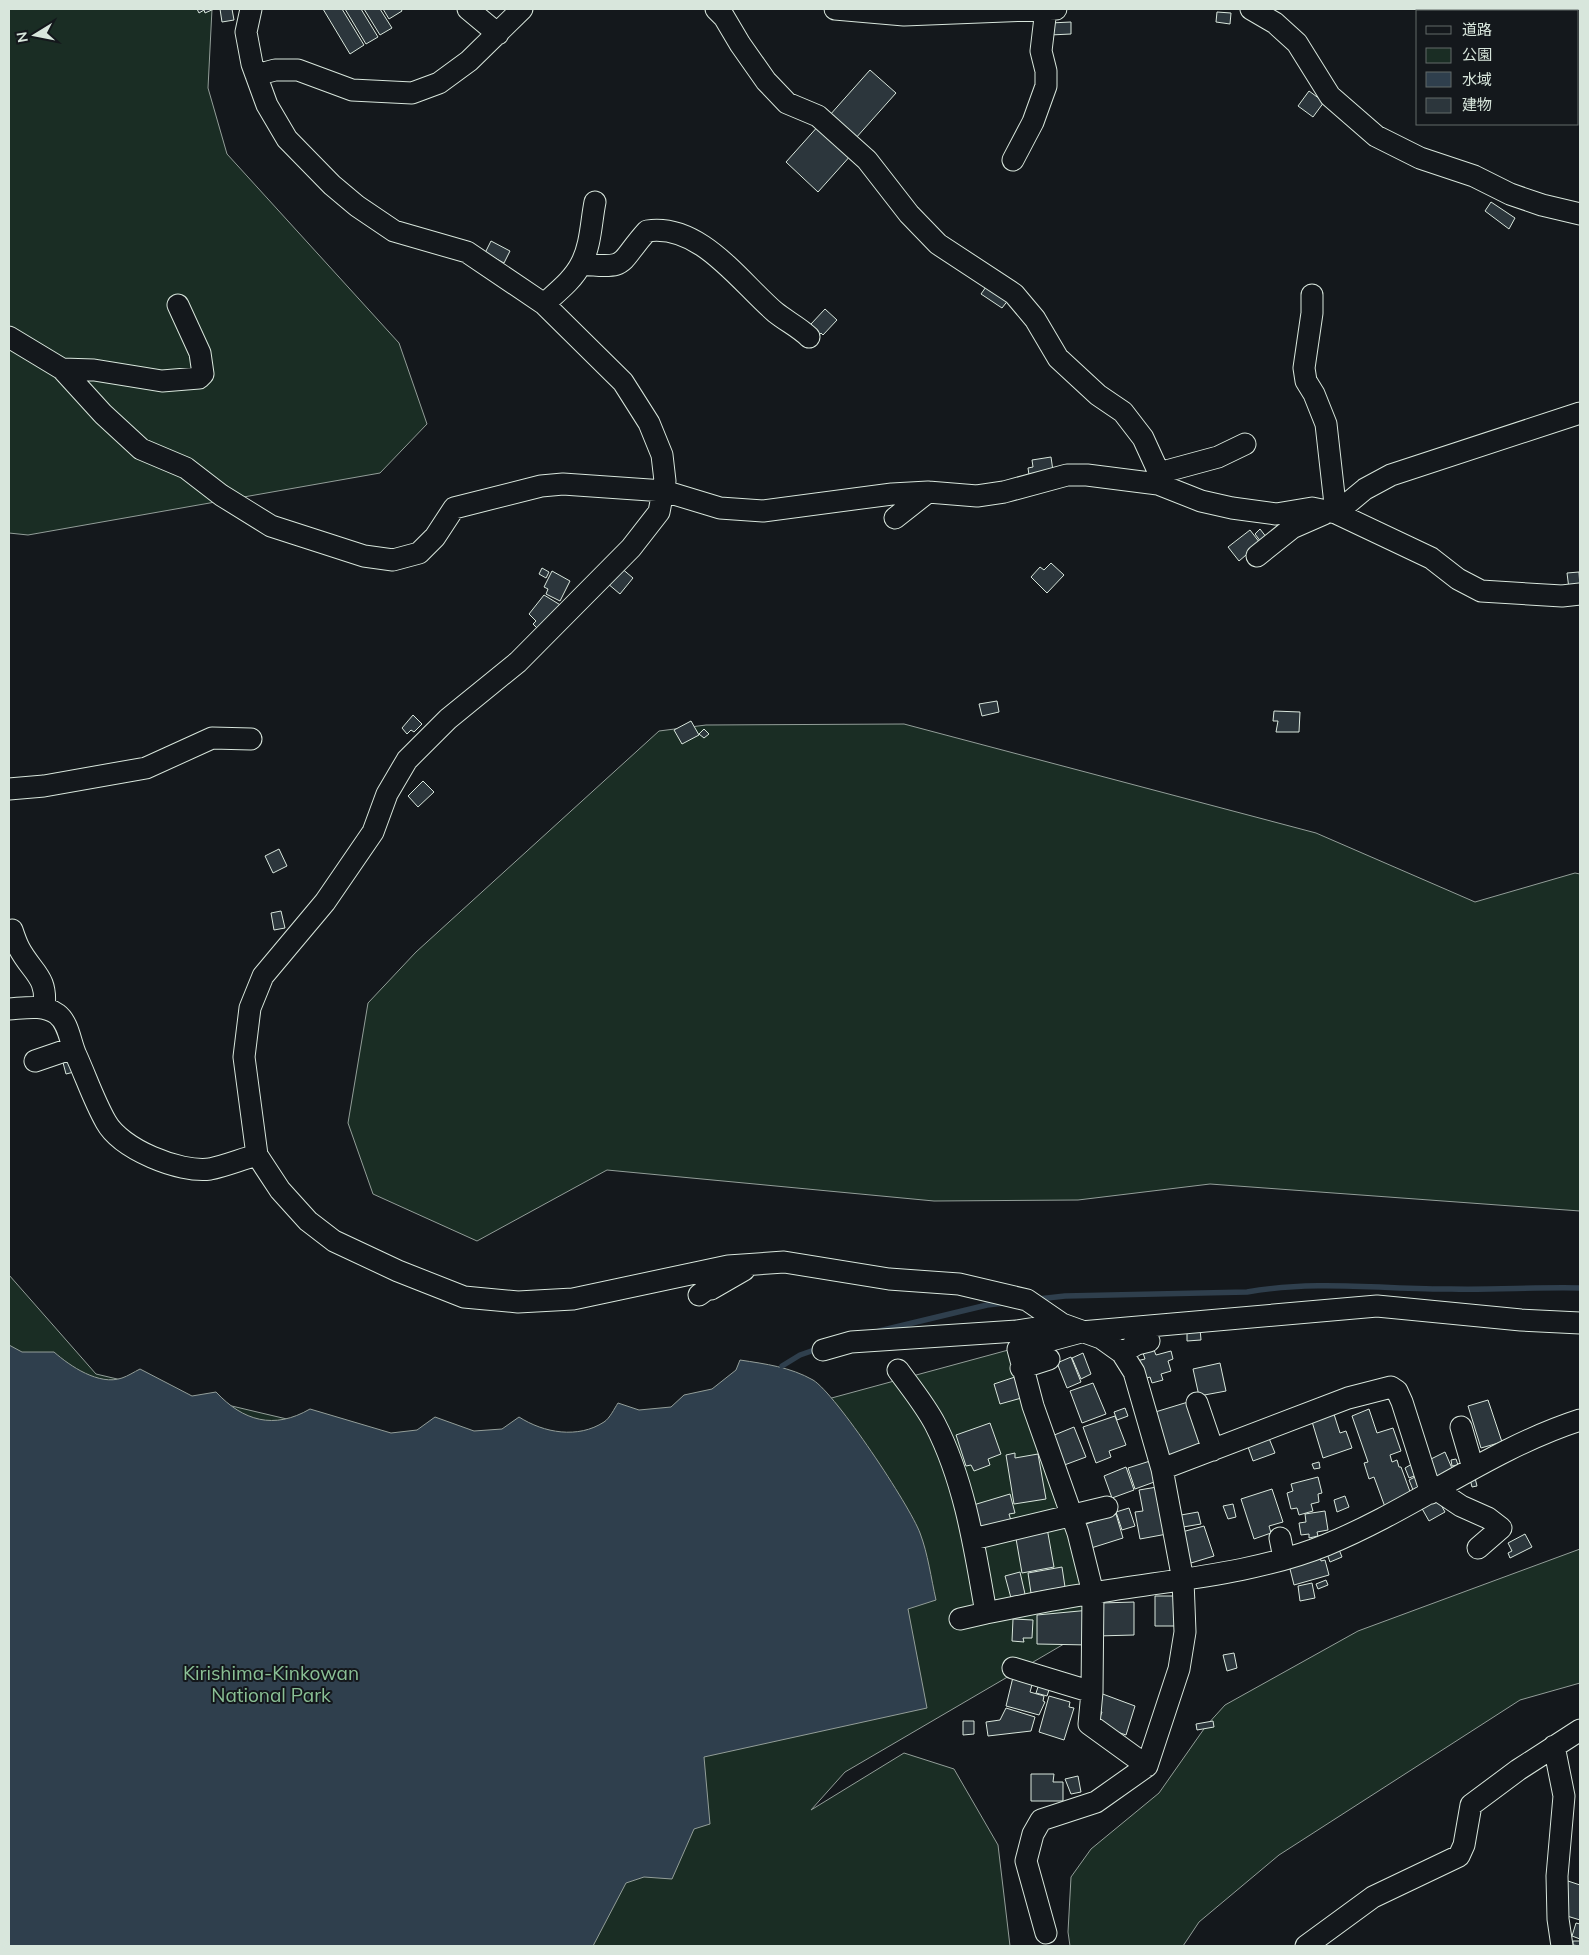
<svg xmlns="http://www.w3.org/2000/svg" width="1589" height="1955" font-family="Mulish,'Noto Sans JP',sans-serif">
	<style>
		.green { fill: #1a2d24; stroke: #939e99 }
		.water { fill: #2f3f4d; stroke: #939e99 }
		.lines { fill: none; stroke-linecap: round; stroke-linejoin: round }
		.stream { stroke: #2f3f4d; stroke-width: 5.5 }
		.building { fill: #2c363c; stroke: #d8e6dc }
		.minor-casing { stroke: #d8e6dc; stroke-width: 23 }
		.minor { stroke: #14181c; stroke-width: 21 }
		.labels { text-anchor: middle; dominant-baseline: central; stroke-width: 4; stroke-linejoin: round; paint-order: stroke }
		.park-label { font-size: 19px; fill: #8ac095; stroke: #14181c }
	</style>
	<rect width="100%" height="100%" fill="#14181c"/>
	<path class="green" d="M9 9H212L208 88 227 154 399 343 427 424 380 473 28 535 9 533Z
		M904 724 1316 833 1475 902 1575 873 1580 874V1211L1210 1184 1078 1200 934 1201 607 1170 477 1241 373 1194 348 1123 368 1003 416 952 659 731 706 725Z
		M9 1275 96 1374 537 1478 1012 1349 1105 1620 845 1772 811 1810 904 1753 954 1769 998 1845 1010 1946H9Z
		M1580 1549V1683L1520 1700 1279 1855 1199 1922 1183 1946H1070L1068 1932 1071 1877 1091 1849 1159 1793 1206 1726 1225 1705 1358 1631Z"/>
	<path class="water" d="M9 1345 22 1352H54C70 1366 99 1386 122 1378 128 1376 134 1372 140 1369L192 1396 216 1392C243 1421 274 1430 310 1409L391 1433 417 1430 435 1417 474 1431 502 1429 519 1417C544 1433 578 1439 604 1422 610 1418 614 1409 618 1403L639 1410 671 1407 684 1395 712 1389 736 1370 740 1360C766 1364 790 1367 813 1380 836 1394 910 1506 920 1533 928 1554 931 1578 936 1600L908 1609 927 1708 704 1757 710 1824 694 1829 672 1879 644 1877 626 1883 593 1946H9Z"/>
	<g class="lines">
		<path class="stream" d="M1038 1299 1065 1296 1247 1292C1314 1280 1383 1289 1451 1289 1494 1290 1537 1287 1580 1288
			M879 1331 987 1305 1004 1303
			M782 1366 800 1355 820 1348"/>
	</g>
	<path class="building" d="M197 9H214L205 13 204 10 199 13Z
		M220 9H232L234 20 222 22Z
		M323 9H342L364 45 350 54Z
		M345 9H361L378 37 366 44Z
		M364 9H380L392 28 380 35Z
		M383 9H401L402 11 389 19Z
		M1217 12 1231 13 1230 24 1216 22Z
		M1071 22V34L1050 35V23Z
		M870 70 896 93 855 139 829 116Z
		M1309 91 1324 102 1313 117 1298 106Z
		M820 124 852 154 818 192 786 162Z
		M1491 202 1515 218 1509 229 1485 211Z
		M491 241 510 251 504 263 485 253Z
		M988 284 1009 299 1002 308 981 294Z
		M825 309 837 320 823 335 821 333 818 336 810 329 813 326 811 324Z
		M1051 457 1053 471 1029 475 1028 468 1033 467 1032 460Z
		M1260 529 1267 538 1261 542 1255 534Z
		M1250 530 1260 543 1239 561 1228 547Z
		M1051 563 1064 575 1047 593 1031 577 1040 567 1044 570Z
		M620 567 633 578 620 594 607 583Z
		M542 568 549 572 546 578 539 574Z
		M552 571 570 581 560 601 546 594 548 589 544 587Z
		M1579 572 1580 587 1569 589 1567 573Z
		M544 595 562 606 538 629 533 624 536 621 529 614Z
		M997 701 999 712 982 716 979 704Z
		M1274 711 1300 712 1299 732H1276L1278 721H1273Z
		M413 715 422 724 414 732 411 730 407 734 402 728Z
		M691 721 699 735 682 744 674 730Z
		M704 729 709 734 704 738 699 734Z
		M423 781 434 792 418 807 408 796Z
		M279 849 287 866 273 873 265 856Z
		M281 911 285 928 274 930 271 913Z
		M69 1053 74 1072 66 1074 61 1055Z
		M1200 1328 1201 1340 1187 1341V1329Z
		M1154 1350 1156 1355 1171 1351 1173 1359 1168 1361 1171 1371 1161 1374 1163 1380 1152 1383 1150 1377 1141 1380 1136 1361 1145 1359 1143 1353Z
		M1083 1353 1091 1374 1081 1379 1072 1358Z
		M1071 1357 1081 1382 1067 1388 1057 1363Z
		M1220 1363 1226 1391 1199 1396 1193 1369Z
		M1018 1376 1025 1397 1000 1404 994 1384Z
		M1093 1383 1106 1414 1082 1423 1070 1391Z
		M1488 1400 1502 1442 1481 1448 1468 1406Z
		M1188 1402 1207 1445 1166 1458 1152 1413Z
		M1125 1408 1128 1416 1117 1420 1114 1412Z
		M1332 1408 1340 1433 1346 1431 1352 1448 1323 1458 1310 1415Z
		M1369 1409 1377 1433 1393 1428 1401 1451 1390 1455 1392 1462 1397 1460 1399 1467H1401L1412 1497 1385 1507 1374 1477 1369 1479 1364 1463 1368 1462 1352 1416Z
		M1115 1416 1126 1445 1109 1451 1111 1457 1096 1463 1083 1427Z
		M990 1423 1001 1454 988 1459 990 1465 974 1471 971 1465 966 1466 956 1435Z
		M1074 1427 1086 1457 1059 1467 1047 1438Z
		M1266 1431 1275 1453 1253 1461 1247 1444Z
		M1445 1452 1454 1473 1436 1481 1427 1461Z
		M1015 1453V1458L1038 1454 1046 1499 1014 1504 1006 1455Z
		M1456 1459 1458 1465 1452 1466 1451 1460Z
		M1150 1461 1157 1481 1135 1489 1128 1468Z
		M1319 1462 1320 1468 1314 1469 1312 1464Z
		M1412 1464 1417 1475 1409 1478 1405 1468Z
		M1126 1467 1134 1490 1112 1498 1104 1476Z
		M1417 1476 1421 1486 1413 1490 1409 1480Z
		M1318 1477 1322 1493 1318 1494 1319 1502 1311 1504 1313 1511 1299 1515 1297 1508 1291 1509 1287 1493 1293 1491 1291 1484Z
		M1475 1478 1477 1486 1472 1487 1470 1479Z
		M1157 1487 1167 1534 1140 1539 1135 1512 1143 1511 1139 1490Z
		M1272 1489 1283 1522 1269 1526 1271 1533 1254 1539 1241 1499Z
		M1010 1494 1015 1513 1009 1514 1012 1524 978 1533 970 1506Z
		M1345 1496 1349 1507 1337 1512 1334 1500Z
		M1436 1496 1445 1512 1429 1521 1420 1505Z
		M1233 1504 1236 1517 1228 1519 1223 1506Z
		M1129 1508 1135 1526 1122 1530 1116 1512Z
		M1325 1511 1328 1530 1317 1532 1318 1536 1309 1538V1534L1301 1535 1299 1523 1306 1522 1305 1514Z
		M1198 1512 1201 1524 1183 1527 1181 1515Z
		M1116 1514 1123 1538 1088 1549 1080 1526Z
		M1204 1526 1214 1556 1191 1563 1182 1532Z
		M1047 1528 1054 1567 1022 1573 1015 1533Z
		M1525 1534 1532 1547 1510 1558 1508 1553 1512 1551 1508 1543Z
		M1338 1547 1342 1557 1330 1562 1326 1551Z
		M1319 1552 1321 1561 1325 1560 1329 1575 1294 1585 1288 1561Z
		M1062 1567 1065 1587 1031 1593 1028 1573Z
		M1020 1572 1025 1594 1011 1598 1005 1576Z
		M1326 1580 1328 1585 1318 1589 1316 1584Z
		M1312 1583 1315 1598 1300 1601 1298 1586Z
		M1155 1596H1178V1626H1155Z
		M1134 1602V1635L1097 1636 1101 1603Z
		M1090 1610 1089 1645 1037 1644V1615Z
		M1013 1619 1033 1620 1032 1638H1023L1024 1642 1012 1641Z
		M1234 1653 1237 1668 1227 1671 1223 1655Z
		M1014 1673 1034 1678 1030 1692 1044 1696 1043 1701 1045 1702 1039 1715 1006 1706Z
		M1040 1681 1051 1684 1047 1696 1036 1693Z
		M1100 1693 1135 1706 1126 1735 1097 1725 1102 1712 1095 1709Z
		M1049 1696 1070 1702 1069 1707 1074 1708 1064 1740 1039 1732Z
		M1006 1708 1035 1717 1031 1731 988 1736 986 1722 1000 1720Z
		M963 1721H974V1734L963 1735Z
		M1213 1721 1214 1727 1197 1730 1196 1724Z
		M1031 1774H1054L1053 1782H1063V1801H1031Z
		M1078 1776 1081 1792 1071 1794 1065 1779Z
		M1565 1880 1580 1885V1920L1567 1916Z
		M1576 1923 1580 1924V1939L1572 1936Z
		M1573 1941H1580V1946L1573 1945Z"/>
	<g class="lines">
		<defs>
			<path id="minor" d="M251 9 246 32 252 64 267 105 287 139 332 185 357 206 394 231 467 252 544 304 623 382 649 423 662 455 665 481 659 512 631 548 518 662 448 719 407 760 387 794 373 832 325 902 263 976 250 1008 244 1057 257 1155 280 1190 308 1221 334 1241 398 1271 464 1297 518 1302 573 1299 728 1266 784 1262 889 1279 959 1284 1027 1300 1062 1324 1101 1338 1122 1353 1134 1372 1162 1469 1183 1580 1185 1632 1179 1669 1147 1766 1096 1802 1041 1820 1033 1834 1026 1861 1046 1933
				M468 9 498 34
				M716 9 724 17 740 44 766 81 787 103 818 116 867 160 909 214 938 244 1014 294 1035 319 1058 358 1098 395 1123 412 1143 438 1159 473 1158 484
				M835 9 904 15 1056 9
				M1251 9 1275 23 1297 43 1330 96 1376 136 1420 158 1474 176 1510 194 1542 205 1580 214
				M256 75 275 70H298L352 90 412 93 439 83 469 61 522 9
				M1013 160 1033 122 1046 86V71L1041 51 1046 9
				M581 264C630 269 617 264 647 231 700 223 739 281 775 312 786 321 799 327 809 337
				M1312 295V313L1304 368 1306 381 1314 394 1326 424 1336 513
				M544 304C557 292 573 280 581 264 591 245 591 222 595 202
				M9 337 62 369 103 414 141 449 186 468 221 495 271 526 364 556 393 560 419 553 435 537 454 508 541 486 563 484 664 491 720 508 763 511 892 494 928 492 977 496 1004 492 1067 475H1087L1158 484 1201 501 1232 508 1276 514 1312 508 1336 513 1431 558 1458 579 1481 591 1562 596 1580 594
				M62 369 94 370 162 381 199 378 203 374 200 353 178 305
				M1159 473 1218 457 1245 444
				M1336 513 1365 489 1391 475 1580 413
				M895 518 928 492
				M1257 556 1292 528 1324 514
				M9 789 44 786 146 768 212 738 251 739
				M12 930C14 936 16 942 19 948 32 973 48 976 44 1008
				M9 1009C25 1008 43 1004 57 1014 69 1023 70 1042 76 1055 86 1077 94 1101 106 1122 121 1149 179 1173 210 1169 225 1166 242 1159 257 1155
				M35 1061 73 1048
				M699 1295 710 1287 711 1289 744 1270
				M823 1350 851 1342 1017 1331 1062 1324
				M1122 1353 1137 1344 1149 1341
				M1021 1368 1049 1359
				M898 1370C911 1388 925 1405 935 1424 965 1482 975 1550 986 1613 1022 1606 1057 1598 1094 1593 1169 1580 1255 1574 1326 1545 1414 1509 1490 1449 1580 1420
				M1197 1403 1213 1450
				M1461 1427 1473 1468
				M1162 1469 1348 1398 1391 1387 1397 1391 1402 1402 1431 1493
				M1437 1490 1461 1506 1488 1518 1501 1528 1478 1548
				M1280 1538 1284 1558
				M973 1539 1107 1507
				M960 1619 986 1613
				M1013 1668 1092 1692
				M1554 1746 1564 1796 1557 1876 1558 1919 1562 1946
				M1147 1766 1089 1724 1092 1692 1093 1593 1078 1533 1033 1406 1018 1349 1081 1332 1377 1306 1521 1320 1580 1323
				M1306 1946 1373 1897 1459 1856 1464 1845 1471 1805 1518 1770 1580 1730"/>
		</defs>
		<use href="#minor" class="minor-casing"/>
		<use href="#minor" class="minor"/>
	</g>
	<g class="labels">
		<g class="park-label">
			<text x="271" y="1673">Kirishima-Kinkowan<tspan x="271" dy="22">National Park</tspan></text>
		</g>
	</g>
	<rect width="1589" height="1955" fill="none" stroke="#d8e6dc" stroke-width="20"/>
	<rect x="1416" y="10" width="162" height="115" fill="#14181c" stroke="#626a69"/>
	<rect x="1426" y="26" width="25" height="8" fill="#14181c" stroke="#626a69"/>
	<text x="1462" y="35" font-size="15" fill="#d8e6dc">道路</text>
	<rect x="1426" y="48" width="25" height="15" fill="#1a2d24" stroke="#626a69"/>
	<text x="1462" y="60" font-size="15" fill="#d8e6dc">公園</text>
	<rect x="1426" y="72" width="25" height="15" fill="#2f3f4d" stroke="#626a69"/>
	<text x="1462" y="85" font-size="15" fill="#d8e6dc">水域</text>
	<rect x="1426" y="98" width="25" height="15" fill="#2c363c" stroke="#626a69"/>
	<text x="1462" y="110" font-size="15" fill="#d8e6dc">建物</text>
	<g transform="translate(35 35) rotate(260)" stroke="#14181c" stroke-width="4" paint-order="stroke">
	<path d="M0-4L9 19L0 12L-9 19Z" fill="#d8e6dc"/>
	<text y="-8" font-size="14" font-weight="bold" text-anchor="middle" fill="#d8e6dc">N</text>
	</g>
</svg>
